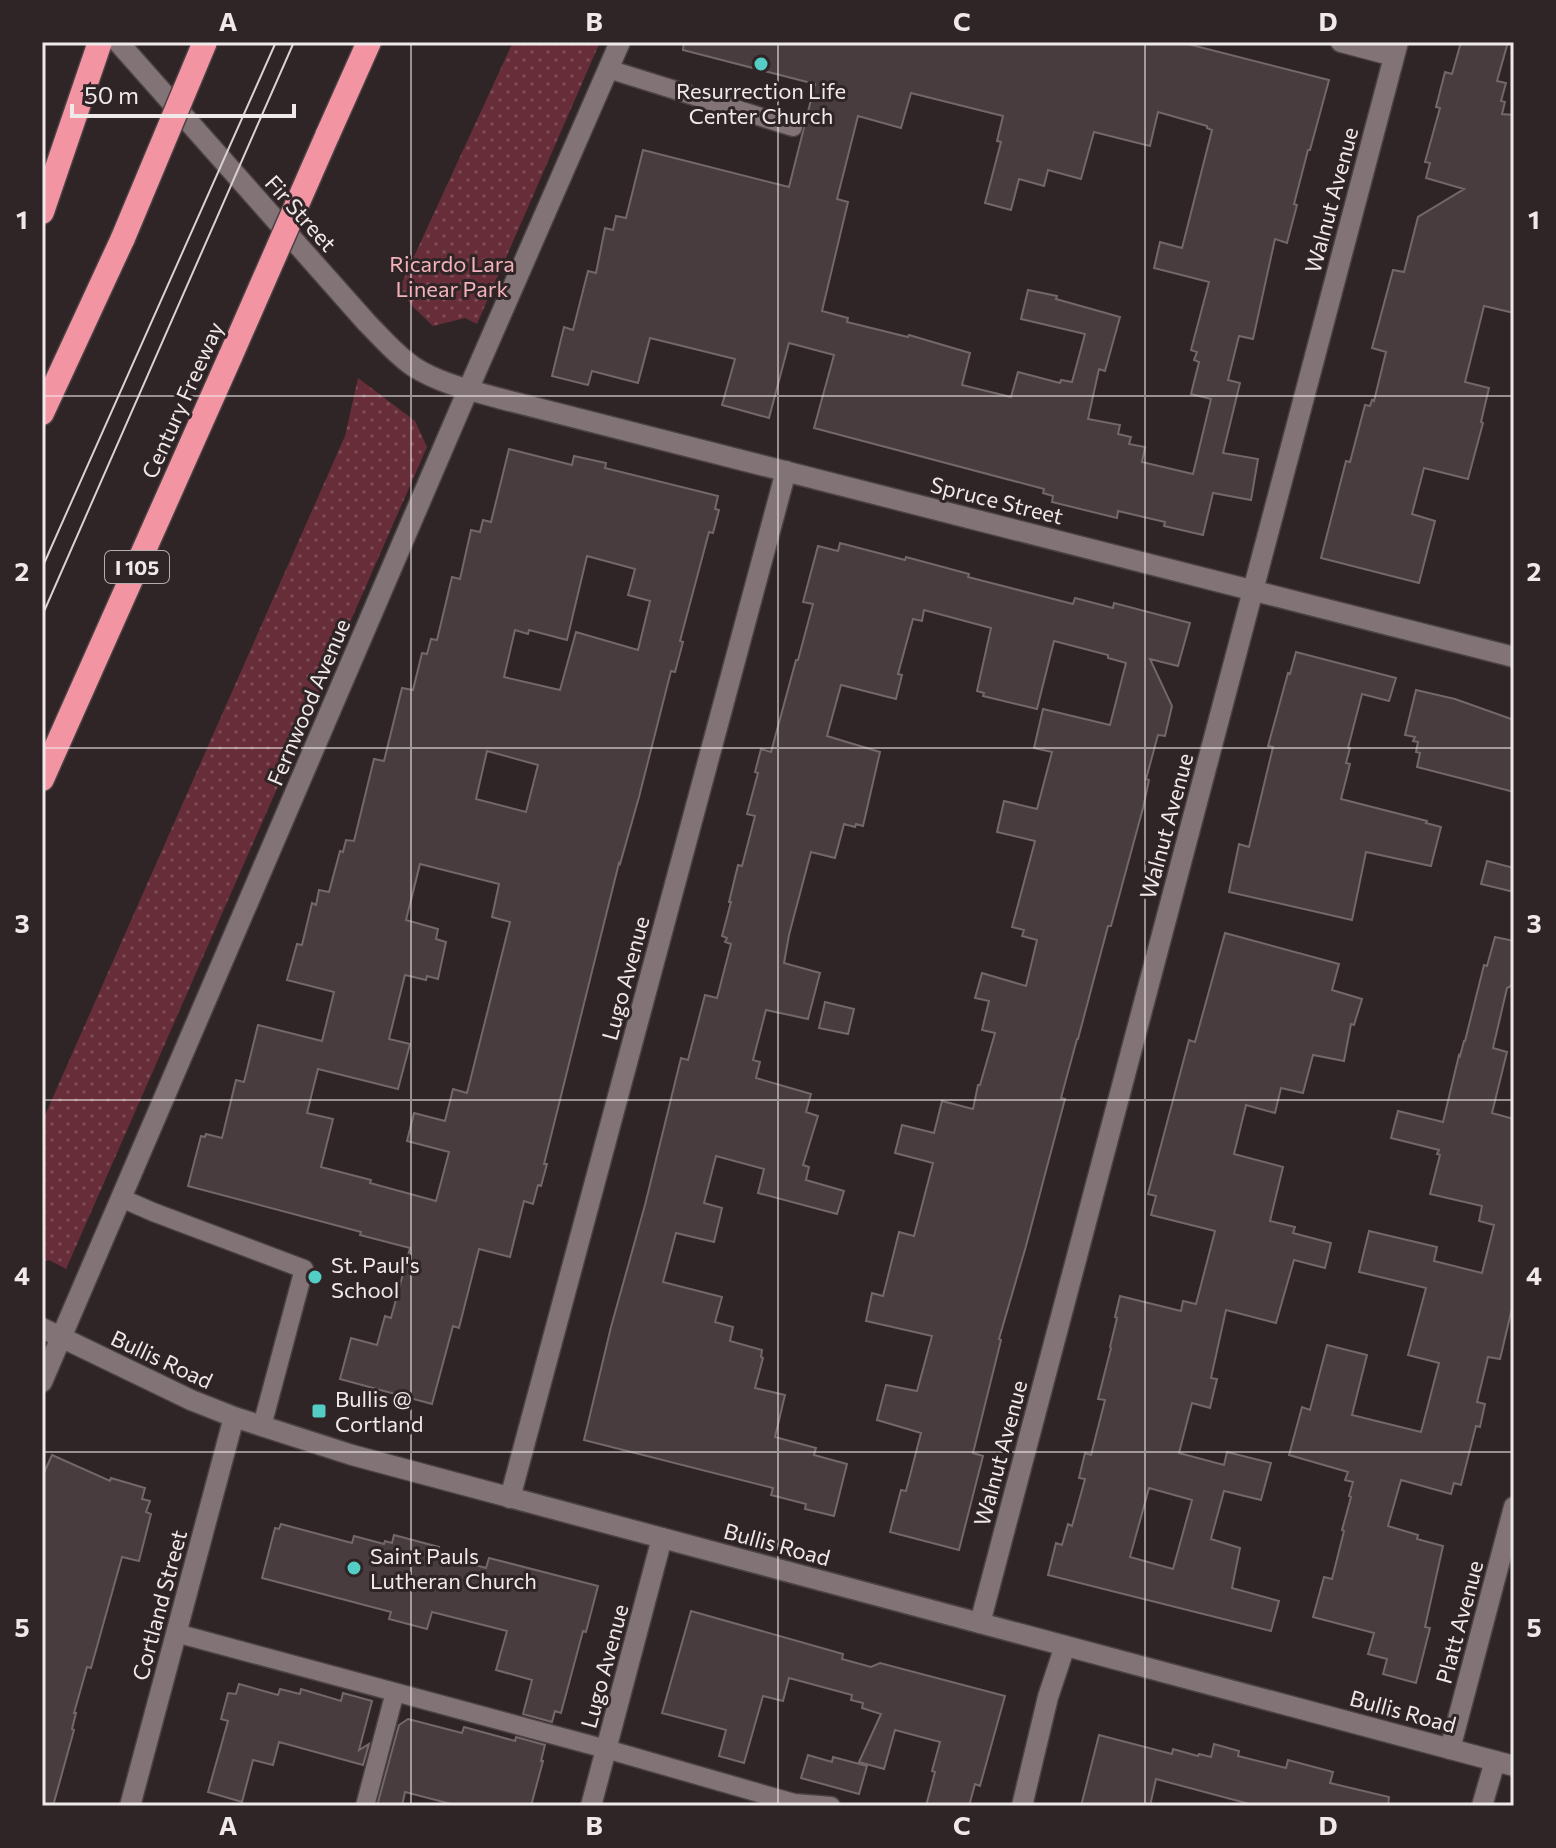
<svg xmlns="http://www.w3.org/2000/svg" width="1556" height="1848" font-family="Commissioner,sans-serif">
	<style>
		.grass { fill: url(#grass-dots) }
		.building { fill: #483c3e; stroke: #746769; stroke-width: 2; fill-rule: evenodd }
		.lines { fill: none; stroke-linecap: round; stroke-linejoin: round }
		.service-casing { stroke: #4b4243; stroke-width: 21 }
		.minor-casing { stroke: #4b4243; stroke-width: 23 }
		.tertiary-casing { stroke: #4b4243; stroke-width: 23 }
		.motorway-casing { stroke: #4b4243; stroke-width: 27 }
		.service { stroke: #827476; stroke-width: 18 }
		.minor { stroke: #827476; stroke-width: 20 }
		.tertiary { stroke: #827476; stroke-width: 20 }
		.motorway { stroke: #f394a3; stroke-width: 24 }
		.tram { stroke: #d8d0d1; stroke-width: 2 }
		.motorway-bridge-casing { stroke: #4b4243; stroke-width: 27; stroke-linecap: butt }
		.motorway-bridge { stroke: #f394a3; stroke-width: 24 }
		.grid { fill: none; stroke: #f0e9e9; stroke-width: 2; stroke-opacity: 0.55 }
		.poi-dot { fill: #54cdc7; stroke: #2f2426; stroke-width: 3 }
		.labels { text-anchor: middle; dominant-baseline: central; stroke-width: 6; stroke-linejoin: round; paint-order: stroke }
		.shield { fill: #2f2426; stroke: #b6aeae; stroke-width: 2 }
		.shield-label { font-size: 20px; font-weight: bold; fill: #f0e9e9 }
		.poi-label { font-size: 22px; fill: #f0e9e9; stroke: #2f2426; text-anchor: start }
		.street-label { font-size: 22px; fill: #f0e9e9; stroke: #2f2426 }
		.park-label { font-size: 22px; fill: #f4b3bb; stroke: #2f2426 }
		.neatline { fill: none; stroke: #f0e9e9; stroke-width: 3 }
		.grid-label { font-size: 26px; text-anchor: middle; font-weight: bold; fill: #f0e9e9 }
	</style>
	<defs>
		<pattern id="grass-dots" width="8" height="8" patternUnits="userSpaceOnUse" patternTransform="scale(2)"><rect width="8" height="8" fill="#672e39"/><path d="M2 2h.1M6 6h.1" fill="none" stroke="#7d4c56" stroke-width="1.8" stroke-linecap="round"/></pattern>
	</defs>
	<rect width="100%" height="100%" fill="#2f2426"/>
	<path class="grass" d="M513 42H600L477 324 465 318 433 326 413 307 399 289Z
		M358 378 415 421 427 447 66 1269 49 1260 42 1262V1122L345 436Z"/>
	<path class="building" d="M684 42H1180L1329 80 1310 150H1308L1294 204 1297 205 1287 243 1275 239 1253 339 1239 336 1228 380 1240 383 1223 453 1258 459 1251 500 1213 493 1203 535 1164 526 1165 522 1118 511 1117 518 1052 502 1053 496 1043 493 1044 489 814 428 834 355 789 343 769 418 722 405 735 359 650 338 638 383 592 371 588 385 552 376 564 327 573 330 588 271 596 273 605 228 613 230 616 216 626 218 643 150 789 187 815 84 683 50ZM911 93 1003 116 997 141 1001 142 985 203 1011 210 1019 179 1044 186 1048 170 1081 179 1094 132 1150 146 1158 112 1207 126V128L1212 130 1182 248 1160 242 1154 268 1209 282 1191 350 1197 352 1194 360 1199 362 1191 394 1211 399 1193 474 1142 462 1145 447 1129 444 1131 437 1118 434 1120 425 1088 419 1099 369 1105 371 1120 317 1056 299 1057 296 1028 290 1021 319 1085 334 1072 382 1061 380 1060 383 1018 372 1011 397 962 385 970 353 909 335 908 337 847 322 848 318 822 311 848 202 837 199 858 116 901 128Z
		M1461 42H1508L1497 81 1506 83 1501 101 1505 102 1502 114 1514 115V313L1484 306 1465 382 1489 388 1481 422 1483 423 1468 479 1424 468 1412 514 1435 521 1419 583 1321 558 1346 461 1350 462 1365 405 1370 406 1372 400 1374 401 1386 352 1372 348 1393 270 1404 272 1418 217 1464 189 1426 178 1430 163 1425 162 1440 108 1436 107 1445 72 1452 74Z
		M509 449 572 465 574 456 606 463 605 468 718 496 715 509 719 510 713 533 709 532 680 641 683 642 675 672 671 671 639 797 620 864 619 863 544 1164H547L541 1186 538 1185 533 1204 524 1201 510 1257 479 1249 459 1328 453 1326 432 1404 340 1379 351 1338 377 1345 385 1316 391 1318 410 1248 360 1235 361 1232 188 1186 201 1136 205 1137 206 1134 222 1138 236 1080 244 1082 258 1025 322 1041 334 992 287 980 297 944 302 945 312 903 316 905 319 890 329 892 340 851 343 852 346 840 354 841 374 759 384 761 402 688 413 690 422 653 427 654 431 639 437 640 452 577 460 579 471 530 480 532 483 520 491 522ZM587 556 635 569 628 595 650 601 638 650 576 632 560 690 504 677 515 630 528 634 529 630 567 640ZM487 751 538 765 526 812 476 799ZM420 864 499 884 492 917 510 922 467 1093 453 1089 445 1121 414 1113 407 1141 449 1152 436 1201 370 1183 371 1180 321 1167 333 1119 307 1113 318 1069 398 1089 410 1044 389 1039 405 975 426 980 427 976 438 979 446 942 436 939 438 929 406 920Z
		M840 543 905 560 906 557 969 574 968 577 1073 604 1075 598 1113 608 1114 603 1190 623 1178 666 1150 659 1172 706 1165 736 1158 735 1146 779 1149 780 1143 808 1111 926H1108L1078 1039H1077L1061 1098 1065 1099 1026 1246 999 1339 1001 1340 973 1453 983 1456 959 1550 890 1532 901 1490 906 1491 921 1433 877 1420 886 1385 917 1391 932 1336 866 1321 872 1293 883 1296 899 1232 914 1236 933 1163 895 1153 902 1125 934 1133 942 1101 973 1109 978 1085H980L995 1033 982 1030 989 1001 975 998 982 973 1026 986 1037 940 1022 936 1024 930 1012 927 1035 841 997 832 1004 801 1037 809 1052 752 1034 748 1043 709 1110 725 1126 663 1108 658V655L1054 641 1037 709 983 696 984 693 977 691 991 628 924 610 922 621 913 619 898 674 902 675 896 699 841 685 827 736 880 752 863 826 856 824 855 827 844 824 835 858 811 852 789 935 784 963 820 973 808 1019 766 1010 753 1060 760 1062 756 1078 811 1094 806 1112 818 1116 803 1165 809 1167 806 1180 844 1191 837 1214 758 1193 764 1169 716 1156 704 1203 722 1208 714 1242 676 1233 663 1282 722 1297 715 1322 733 1327 730 1341 762 1350 761 1357 763 1358 755 1388 785 1395 775 1437 816 1448 814 1455 847 1464 834 1516 805 1509 806 1504 771 1495 773 1488 584 1440 611 1327 645 1205 681 1058 688 1060 705 995 717 998 731 944 725 942 727 938 722 936 731 902H729L738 865 742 866 755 816 747 814 758 773 755 772 761 749 771 752 796 660H798L813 604 803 602 818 546 838 551Z
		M1296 652 1396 678 1389 701 1362 694 1348 748H1350L1346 763 1350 764 1341 799 1427 821 1426 823 1441 827 1431 866 1366 852 1352 920 1229 892 1239 844 1249 847 1273 747 1268 746 1288 673 1290 674Z
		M1416 690 1455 699 1514 720V792L1417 767 1420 753 1416 752 1418 742 1413 741 1415 737 1405 735Z
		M1487 861 1514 868V892L1481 884Z
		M1225 933 1339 964 1332 990 1362 999 1354 1025 1351 1024 1344 1061 1313 1055 1303 1093 1281 1088 1275 1113 1246 1105 1234 1154 1283 1167 1270 1221 1295 1227 1293 1233 1331 1243 1325 1268 1294 1260 1276 1323 1226 1310 1211 1378 1217 1379 1210 1408 1192 1403 1179 1453 1224 1465 1227 1452 1271 1463 1261 1500 1224 1491 1211 1539 1240 1548 1232 1588 1279 1601 1271 1631 1048 1575 1056 1543 1062 1545 1068 1524 1072 1526 1085 1479 1079 1478 1085 1453 1091 1455 1105 1400 1098 1399 1111 1348 1110 1347 1117 1318 1115 1317 1120 1296 1181 1311 1183 1301 1196 1304 1215 1231 1151 1215 1156 1196 1148 1194 1189 1040 1195 1042ZM1149 1488 1192 1500 1173 1569 1130 1557Z
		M1495 937 1514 941V974L1511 986 1507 988 1493 1048 1507 1052 1492 1113 1514 1119V1300L1500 1359 1488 1357 1477 1402 1485 1404 1480 1427 1476 1426 1461 1485 1454 1483 1451 1494 1401 1480 1388 1526 1418 1535 1417 1539 1443 1546 1425 1627 1430 1628 1416 1683 1383 1674 1387 1659 1368 1654 1374 1633 1313 1617 1324 1577 1332 1579 1344 1531 1342 1530 1351 1497 1349 1496 1353 1482 1345 1480 1348 1472 1289 1455 1302 1407 1310 1410 1327 1345 1367 1355 1352 1415 1421 1432 1439 1363 1408 1355 1426 1288 1359 1272 1369 1231 1437 1247 1434 1261 1482 1273 1494 1225 1479 1221 1482 1206 1430 1194 1440 1155 1437 1154 1439 1150 1391 1138 1398 1111 1443 1122 1459 1055 1460 1056 1464 1041H1465L1484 965 1487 966Z
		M825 1002 854 1009 848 1034 819 1028Z
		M52 1455 110 1481 111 1478 145 1488 142 1499 150 1501 146 1512 151 1514 139 1561 122 1557 91 1668 87 1667 74 1713H76L72 1729 74 1730 53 1806H42V1477Z
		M281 1524 352 1543 354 1536 384 1544 385 1541 392 1543 394 1535 439 1547 437 1554 486 1568 489 1558 598 1586 586 1632 583 1631 561 1713 555 1711 552 1722 523 1714 532 1680 496 1670 507 1631 432 1612 427 1629 389 1619 391 1612 262 1578 275 1528 279 1529Z
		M691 1611 843 1654 842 1659 871 1667 880 1663 1005 1696 980 1786 975 1784 969 1806H926L935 1772 932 1771 940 1742 895 1730 884 1769 859 1762 881 1714 862 1708 863 1703 851 1700 852 1695 789 1678 783 1701 763 1696 744 1763 719 1756 726 1730 662 1713Z
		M239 1684 278 1695 280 1689 300 1694 301 1689 341 1701 343 1693 372 1701 359 1750 369 1744 363 1765 279 1742 273 1765 253 1760 242 1802 208 1792 228 1721 221 1719 228 1693 236 1694Z
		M408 1719 462 1733 464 1727 515 1741 516 1737 545 1745 541 1761H543L531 1806H459L405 1792 402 1806H377L399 1725Z
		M1099 1735 1172 1754 1173 1749 1198 1756 1199 1754 1211 1757 1214 1744 1239 1751 1238 1756 1286 1768 1288 1760 1333 1772 1330 1783 1389 1797 1388 1806H1257L1156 1779 1150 1806H1081Z
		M808 1755 832 1762 833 1757 867 1766 859 1794 801 1778Z"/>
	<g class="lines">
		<defs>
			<path id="service" d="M608 69 793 127
				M121 1198 153 1212 304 1269 262 1426
				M176 1633 606 1749 794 1803 795 1806
				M794 1803 831 1806
				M365 1806 395 1692"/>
			<path id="minor" d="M118 42 367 323C382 338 396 355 414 367 439 383 470 390 498 398L1514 657
				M1341 42 1394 56
				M510 1498 786 471
				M980 1623 1398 42
				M1450 1749 1514 1507
				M591 1806 662 1538
				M1022 1806 1048 1697 1065 1646
				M1482 1806 1495 1761"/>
			<path id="tertiary" d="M42 1328 191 1400 234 1417 352 1455 1514 1766
				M42 1382 468 390 620 42
				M130 1806 234 1417"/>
			<path id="motorway" d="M327 136 369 42
				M42 212 100 42
				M42 413 123 238
				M42 779 231 355"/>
		</defs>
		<use href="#service" class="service-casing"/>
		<use href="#minor" class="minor-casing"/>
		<use href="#tertiary" class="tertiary-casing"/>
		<use href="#motorway" class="motorway-casing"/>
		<use href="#service" class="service"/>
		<use href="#minor" class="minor"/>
		<use href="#tertiary" class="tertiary"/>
		<use href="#motorway" class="motorway"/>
		<path class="tram" d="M42 568 276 42
			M42 616 294 42"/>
		<defs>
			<path id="motorway-bridge" d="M123 238 205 42
				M231 355 327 136"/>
		</defs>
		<use href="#motorway-bridge" class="motorway-bridge-casing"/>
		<use href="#motorway-bridge" class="motorway-bridge"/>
	</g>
	<path class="grid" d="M411 42V1806M778 42V1806M1145 42V1806M42 396H1514M42 748H1514M42 1100H1514M42 1452H1514"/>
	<g class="poi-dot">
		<circle cx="761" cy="64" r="8"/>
		<circle cx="315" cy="1277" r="8"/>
		<rect x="311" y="1403" width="16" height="16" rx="4"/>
		<circle cx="354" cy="1568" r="8"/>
	</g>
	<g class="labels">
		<rect class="shield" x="105" y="551" width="64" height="32" rx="6"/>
		<g class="shield-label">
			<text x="137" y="567">I 105</text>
		</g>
		<g class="poi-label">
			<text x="761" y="90" text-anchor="middle">Resurrection Life<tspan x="761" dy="25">Center Church</tspan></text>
			<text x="331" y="1264">St. Paul's<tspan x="331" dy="25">School</tspan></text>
			<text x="335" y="1398">Bullis @<tspan x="335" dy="25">Cortland</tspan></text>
			<text x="370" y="1555">Saint Pauls<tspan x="370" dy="25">Lutheran Church</tspan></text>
		</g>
		<g class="street-label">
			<text transform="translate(1331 200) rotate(-75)">Walnut Avenue</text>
			<text transform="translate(301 213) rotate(48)">Fir Street</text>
			<text transform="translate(182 400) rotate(-66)">Century Freeway</text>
			<text transform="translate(997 500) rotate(14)">Spruce Street</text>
			<text transform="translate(308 702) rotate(-67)">Fernwood Avenue</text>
			<text transform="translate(1166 826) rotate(-75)">Walnut Avenue</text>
			<text transform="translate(625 978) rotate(-75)">Lugo Avenue</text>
			<text transform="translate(162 1359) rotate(25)">Bullis Road</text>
			<text transform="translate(1000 1453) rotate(-75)">Walnut Avenue</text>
			<text transform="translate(777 1544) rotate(15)">Bullis Road</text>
			<text transform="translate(159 1605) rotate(-75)">Cortland Street</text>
			<text transform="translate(1459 1622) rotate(-75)">Platt Avenue</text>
			<text transform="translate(604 1666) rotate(-75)">Lugo Avenue</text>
			<text transform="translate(1403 1711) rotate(15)">Bullis Road</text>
		</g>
		<g class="park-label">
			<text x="452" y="263">Ricardo Lara<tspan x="452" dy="25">Linear Park</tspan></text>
		</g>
	</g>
	<rect width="1556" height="1848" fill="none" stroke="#2f2426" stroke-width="88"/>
	<path d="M72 104v12h222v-12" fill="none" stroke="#f0e9e9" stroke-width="4"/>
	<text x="84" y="104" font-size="24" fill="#f0e9e9" stroke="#2f2426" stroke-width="6" paint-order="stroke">50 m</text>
	<rect x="44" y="44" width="1468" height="1760" class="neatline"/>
	<g class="grid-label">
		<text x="228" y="31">A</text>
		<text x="594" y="31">B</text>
		<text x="962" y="31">C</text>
		<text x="1328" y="31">D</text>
		<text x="22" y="229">1</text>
		<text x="1534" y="229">1</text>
		<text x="22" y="581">2</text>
		<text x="1534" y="581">2</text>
		<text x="22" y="933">3</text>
		<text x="1534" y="933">3</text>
		<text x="22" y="1285">4</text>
		<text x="1534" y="1285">4</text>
		<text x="22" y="1637">5</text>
		<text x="1534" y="1637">5</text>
		<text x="228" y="1835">A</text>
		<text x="594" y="1835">B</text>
		<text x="962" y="1835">C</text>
		<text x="1328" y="1835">D</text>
	</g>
</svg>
